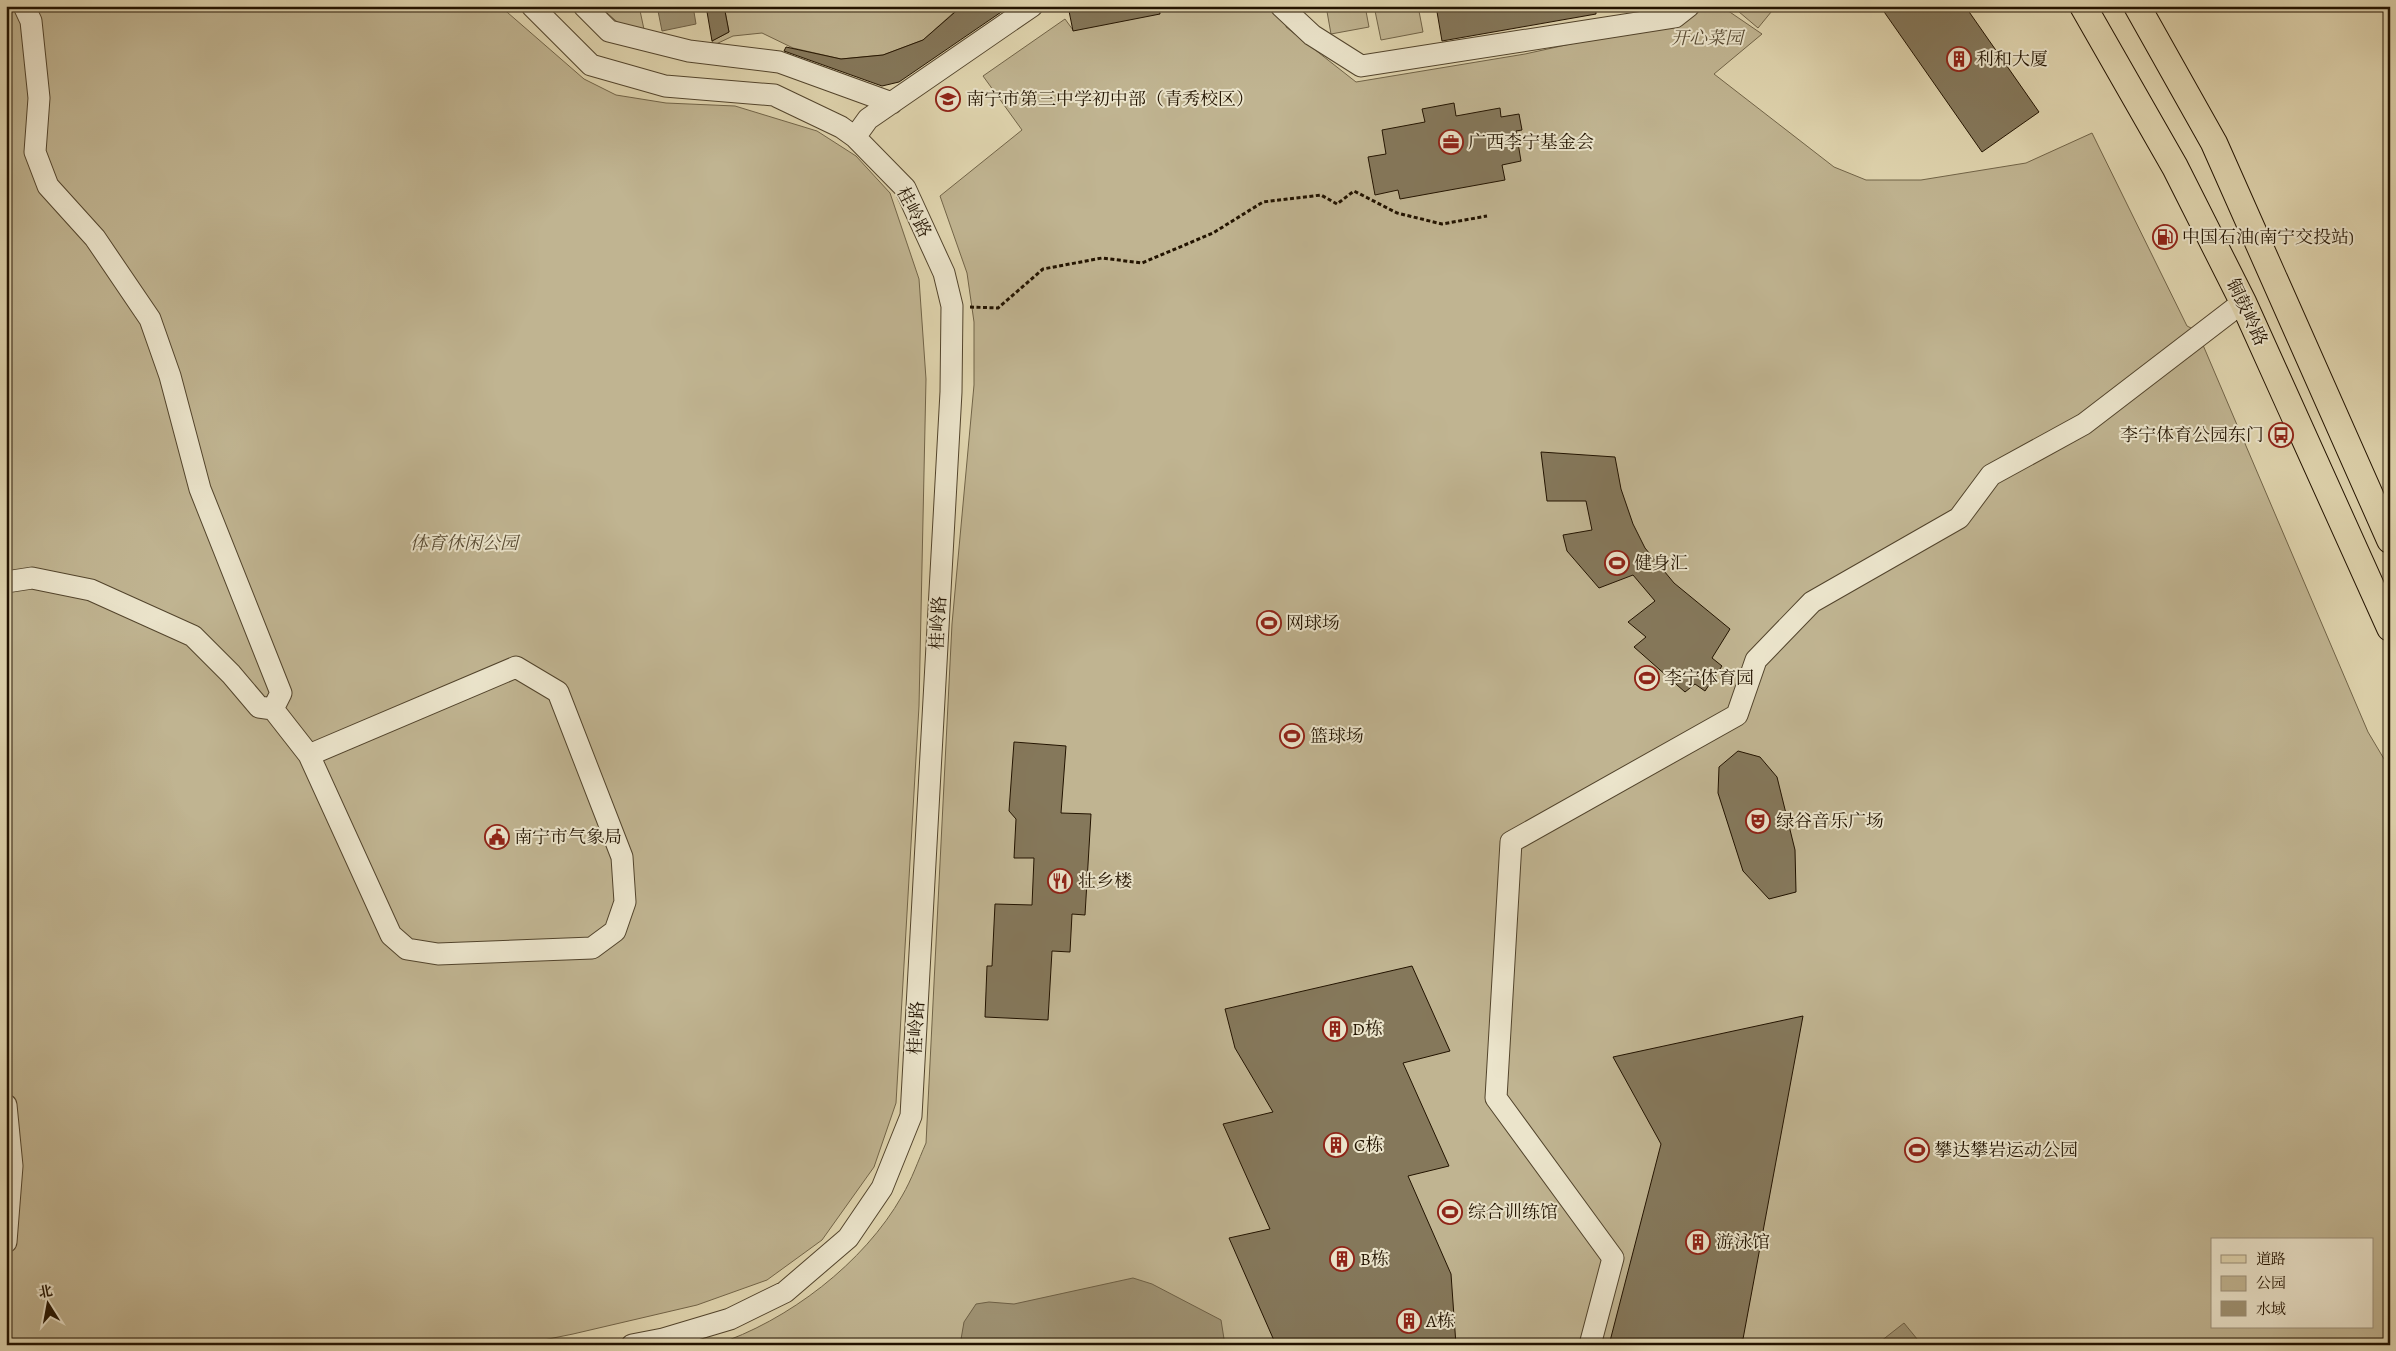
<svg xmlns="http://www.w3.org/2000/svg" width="2396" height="1351" font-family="Alegreya,'Noto Serif SC',serif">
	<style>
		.green { fill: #c0b491; stroke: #716448; fill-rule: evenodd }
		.water { fill: #9f9374; stroke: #6d6046 }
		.building { fill: #85785b; stroke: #221300 }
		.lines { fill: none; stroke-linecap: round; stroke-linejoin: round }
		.minor-casing { stroke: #52442c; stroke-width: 23 }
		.major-casing { stroke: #221300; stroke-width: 28 }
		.path { stroke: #221300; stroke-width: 3; stroke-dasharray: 4 2.5; stroke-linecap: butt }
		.minor { stroke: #ebe4cb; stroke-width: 21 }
		.major { stroke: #e0d5af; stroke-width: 26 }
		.labels { text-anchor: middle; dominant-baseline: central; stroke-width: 4; stroke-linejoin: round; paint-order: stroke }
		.park-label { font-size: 18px; font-style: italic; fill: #594b33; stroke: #ebe4cb }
		.poi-label { font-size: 18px; fill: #221300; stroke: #ebe4cb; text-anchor: start }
		.street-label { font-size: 18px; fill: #221300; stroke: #ebe4cb }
	</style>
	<rect width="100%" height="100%" fill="#e0d5af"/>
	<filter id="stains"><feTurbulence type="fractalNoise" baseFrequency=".004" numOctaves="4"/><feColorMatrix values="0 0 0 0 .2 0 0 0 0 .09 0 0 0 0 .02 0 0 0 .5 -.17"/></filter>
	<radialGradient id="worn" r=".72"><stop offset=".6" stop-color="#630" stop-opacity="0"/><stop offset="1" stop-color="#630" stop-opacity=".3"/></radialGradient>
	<path class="green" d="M6 6H500L584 79 616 95 666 103 735 106 817 131 856 156 890 193 919 279 926 379 919 706 896 1103 874 1167 822 1240 767 1280 697 1305 573 1334 519 1345H6Z
		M599 6H639L645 34 623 27Z
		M724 6H961L923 40 883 55 841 59 793 48 762 33 733 36 714 45 712 41 729 32Z
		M1143 6H1268L1287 23 1286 27 1356 82 1525 54 1593 39 1697 6H1721L1762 34 1714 74 1834 167 1866 180H1921L2026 163 2092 133 2187 326 2197 331 2368 732 2390 769V1345H715C788 1321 864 1263 902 1196 912 1179 918 1161 926 1143L952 624 974 385V322L967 273 940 196 1022 130 983 76 1065 19 1073 30ZM2212 1240H2372V1327H2212Z
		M1326 6H1365L1369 27 1331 34Z
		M1374 6H1418L1423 32 1381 40Z
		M1732 6H1776L1758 28Z"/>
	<path class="water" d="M657 6H693L696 24 662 31Z
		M1133 1278 1152 1284 1221 1320 1225 1345H960L964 1322 976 1304 989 1302 1014 1304Z
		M1904 1323 1922 1345H1876Z"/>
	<path class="building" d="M706 6H724L729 32 712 41Z
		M962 6H1010L899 82 882 86 784 51 786 47 841 59 883 55 923 40Z
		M1068 6H1159L1160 14 1073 31Z
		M1436 6H1596V14L1442 41Z
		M1880 6H1965L2039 112 1982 152Z
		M1454 103 1456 116 1500 108 1501 117 1519 114 1522 130 1516 131 1521 161 1502 165 1505 180 1400 199 1398 190 1375 195 1368 157 1386 154 1382 130 1425 122 1422 109Z
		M1541 452 1615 457 1621 489 1633 524 1645 548 1674 583 1730 629 1712 658 1722 666 1705 691 1695 684 1685 692 1634 647 1646 637 1628 622 1655 601 1633 575 1599 588 1567 551 1563 535 1592 530 1586 501H1547Z
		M1014 742 1066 746 1061 813 1091 814 1085 915 1072 914 1070 952 1052 951 1048 1020 985 1017 987 966H992L995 904 1032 905 1034 858H1014L1016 819 1009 811Z
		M1738 751 1760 757 1777 777 1795 850 1796 892 1769 899 1743 871 1718 793 1719 767Z
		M1412 966 1450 1051 1403 1063 1449 1166 1408 1176 1451 1274 1456 1345H1276L1229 1238 1270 1229 1223 1124 1273 1112 1235 1048 1225 1009Z
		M1803 1016 1743 1339 1713 1345H1609L1661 1144 1613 1057Z"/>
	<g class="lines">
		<defs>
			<path id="minor" d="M532 6 591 65 665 86 774 95 841 127 855 137 905 188 944 273 952 306 951 392 911 1116 882 1188 848 1238 785 1292 730 1319 663 1339 632 1345
				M584 6 609 31 689 51 779 62 892 103
				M1281 6 1312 35 1361 66 1675 17 1689 6
				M855 137 868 119 1032 6
				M6 582 32 578 91 590 193 636 231 674 259 707 273 709 281 693 200 489 170 376 150 319 95 238 48 186 35 152 39 98 31 21 24 6
				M273 709 309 755 516 667 558 692 622 857 625 902 615 931 592 948 438 954 407 949 391 935 309 755
				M6 1105 12 1166 6 1242
				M1590 1345 1613 1258 1496 1098 1511 842 1737 715 1756 660 1812 602 1959 518 1991 475 2084 424 2243 302"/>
			<path id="major" d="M2083 6 2175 167 2243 302 2390 628
				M2137 6 2214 143 2390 540"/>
		</defs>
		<use href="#minor" class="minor-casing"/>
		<use href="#major" class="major-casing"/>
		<path class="path" d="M970 307 998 308 1043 269 1102 258 1142 263 1213 233 1263 202 1321 195 1337 204 1354 191 1397 213 1442 224 1487 216"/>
		<use href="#minor" class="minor"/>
		<use href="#major" class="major"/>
	</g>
	<defs>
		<symbol id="building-ring" viewBox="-11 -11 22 22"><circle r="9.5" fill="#ebe4cb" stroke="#8f2418" stroke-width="1.5"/><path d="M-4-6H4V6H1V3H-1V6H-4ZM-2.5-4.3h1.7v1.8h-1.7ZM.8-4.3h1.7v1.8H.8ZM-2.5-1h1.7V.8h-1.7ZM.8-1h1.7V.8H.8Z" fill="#8f2418"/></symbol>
		<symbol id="school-ring" viewBox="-11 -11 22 22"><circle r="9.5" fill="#ebe4cb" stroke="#8f2418" stroke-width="1.5"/><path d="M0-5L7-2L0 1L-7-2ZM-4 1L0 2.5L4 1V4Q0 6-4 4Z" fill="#8f2418"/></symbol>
		<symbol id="office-ring" viewBox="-11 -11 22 22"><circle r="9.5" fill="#ebe4cb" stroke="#8f2418" stroke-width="1.5"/><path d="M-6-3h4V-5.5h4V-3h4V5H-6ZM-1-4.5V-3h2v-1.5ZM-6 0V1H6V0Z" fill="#8f2418"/></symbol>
		<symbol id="fuel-ring" viewBox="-11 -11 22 22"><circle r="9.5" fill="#ebe4cb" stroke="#8f2418" stroke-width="1.5"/><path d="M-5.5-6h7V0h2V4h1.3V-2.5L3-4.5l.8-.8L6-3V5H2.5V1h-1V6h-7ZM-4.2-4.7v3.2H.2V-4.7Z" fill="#8f2418"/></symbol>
		<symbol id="bus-ring" viewBox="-11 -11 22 22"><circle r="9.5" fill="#ebe4cb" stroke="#8f2418" stroke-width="1.5"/><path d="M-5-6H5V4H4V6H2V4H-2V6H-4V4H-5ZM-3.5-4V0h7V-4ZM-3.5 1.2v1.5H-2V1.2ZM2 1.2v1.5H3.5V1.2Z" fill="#8f2418"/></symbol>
		<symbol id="stadium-ring" viewBox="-11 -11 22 22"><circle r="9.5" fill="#ebe4cb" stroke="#8f2418" stroke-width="1.5"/><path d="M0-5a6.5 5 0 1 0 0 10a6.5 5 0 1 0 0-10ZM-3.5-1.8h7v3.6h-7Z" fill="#8f2418"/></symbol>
		<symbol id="theatre-ring" viewBox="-11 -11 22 22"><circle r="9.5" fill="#ebe4cb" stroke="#8f2418" stroke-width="1.5"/><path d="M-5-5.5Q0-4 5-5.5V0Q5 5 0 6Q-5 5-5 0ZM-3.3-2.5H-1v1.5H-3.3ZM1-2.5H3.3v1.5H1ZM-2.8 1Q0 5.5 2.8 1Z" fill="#8f2418"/></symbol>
		<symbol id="civic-ring" viewBox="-11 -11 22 22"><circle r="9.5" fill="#ebe4cb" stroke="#8f2418" stroke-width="1.5"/><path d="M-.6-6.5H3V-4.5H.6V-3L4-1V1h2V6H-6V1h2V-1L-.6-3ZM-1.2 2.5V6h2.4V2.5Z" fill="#8f2418"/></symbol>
		<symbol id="restaurant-ring" viewBox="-11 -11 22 22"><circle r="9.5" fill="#ebe4cb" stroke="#8f2418" stroke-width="1.5"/><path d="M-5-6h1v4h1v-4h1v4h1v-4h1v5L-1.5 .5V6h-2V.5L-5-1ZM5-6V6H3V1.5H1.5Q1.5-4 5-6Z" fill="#8f2418"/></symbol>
	</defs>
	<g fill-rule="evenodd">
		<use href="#building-ring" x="1945" y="45" width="28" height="28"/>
		<use href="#school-ring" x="934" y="85" width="28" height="28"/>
		<use href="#office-ring" x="1437" y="128" width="28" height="28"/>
		<use href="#fuel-ring" x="2151" y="223" width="28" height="28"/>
		<use href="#bus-ring" x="2267" y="421" width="28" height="28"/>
		<use href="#stadium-ring" x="1603" y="549" width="28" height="28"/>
		<use href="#stadium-ring" x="1255" y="609" width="28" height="28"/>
		<use href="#stadium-ring" x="1633" y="664" width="28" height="28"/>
		<use href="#stadium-ring" x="1278" y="722" width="28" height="28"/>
		<use href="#theatre-ring" x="1744" y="807" width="28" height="28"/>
		<use href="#civic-ring" x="483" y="823" width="28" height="28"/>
		<use href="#restaurant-ring" x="1046" y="867" width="28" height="28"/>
		<use href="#building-ring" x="1321" y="1015" width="28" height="28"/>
		<use href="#building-ring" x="1322" y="1131" width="28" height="28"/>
		<use href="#stadium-ring" x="1903" y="1136" width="28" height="28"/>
		<use href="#stadium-ring" x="1436" y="1198" width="28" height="28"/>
		<use href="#building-ring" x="1684" y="1228" width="28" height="28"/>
		<use href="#building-ring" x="1328" y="1245" width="28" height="28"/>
		<use href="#building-ring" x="1395" y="1307" width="28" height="28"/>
	</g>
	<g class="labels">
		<g class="park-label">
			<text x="1707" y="38">开心菜园</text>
			<text x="464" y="543">体育休闲公园</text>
		</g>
		<g class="poi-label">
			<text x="1976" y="59">利和大厦</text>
			<text x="966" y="99">南宁市第三中学初中部（青秀校区）</text>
			<text x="1468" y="142">广西李宁基金会</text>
			<text x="2182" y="237">中国石油(南宁交投站)</text>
			<text x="2264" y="435" text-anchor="end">李宁体育公园东门</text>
			<text x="1634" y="563">健身汇</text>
			<text x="1286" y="623">网球场</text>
			<text x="1664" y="678">李宁体育园</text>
			<text x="1310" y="736">篮球场</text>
			<text x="1776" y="821">绿谷音乐广场</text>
			<text x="514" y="837">南宁市气象局</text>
			<text x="1078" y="881">壮乡楼</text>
			<text x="1352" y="1029">D栋</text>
			<text x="1354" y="1145">C栋</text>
			<text x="1934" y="1150">攀达攀岩运动公园</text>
			<text x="1468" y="1212">综合训练馆</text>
			<text x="1716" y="1242">游泳馆</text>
			<text x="1360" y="1259">B栋</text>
			<text x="1426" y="1321">A栋</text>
		</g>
		<g class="street-label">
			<text transform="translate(914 212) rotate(63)">桂岭路</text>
			<text transform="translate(2247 312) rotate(65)">铜鼓岭路</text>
			<text transform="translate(938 623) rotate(-87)">桂岭路</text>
			<text transform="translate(916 1028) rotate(-87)">桂岭路</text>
		</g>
	</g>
	<rect width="2396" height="1351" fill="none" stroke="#e0d5af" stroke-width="25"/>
	<rect x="8" y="8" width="2381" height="1336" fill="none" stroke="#221300" stroke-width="2.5"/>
	<rect x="12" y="12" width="2371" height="1326" fill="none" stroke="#221300"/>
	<rect x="2211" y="1238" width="162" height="90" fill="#ebe4cb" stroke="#9b907a"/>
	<rect x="2221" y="1255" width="25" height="8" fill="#e0d5af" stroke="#9b907a"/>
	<text x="2256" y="1264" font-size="15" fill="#221300">道路</text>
	<rect x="2221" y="1276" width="25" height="15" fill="#c0b491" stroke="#9b907a"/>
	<text x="2256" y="1288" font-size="15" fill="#221300">公园</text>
	<rect x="2221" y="1301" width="25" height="15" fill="#9f9374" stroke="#9b907a"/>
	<text x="2256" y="1314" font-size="15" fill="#221300">水域</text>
	<g transform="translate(48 1304) rotate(349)" stroke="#ebe4cb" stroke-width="4" paint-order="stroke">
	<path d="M0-4L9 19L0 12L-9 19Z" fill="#221300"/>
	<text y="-8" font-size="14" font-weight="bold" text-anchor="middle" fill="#221300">北</text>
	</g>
	<rect width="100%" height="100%" filter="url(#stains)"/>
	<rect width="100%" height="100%" fill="url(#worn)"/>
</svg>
